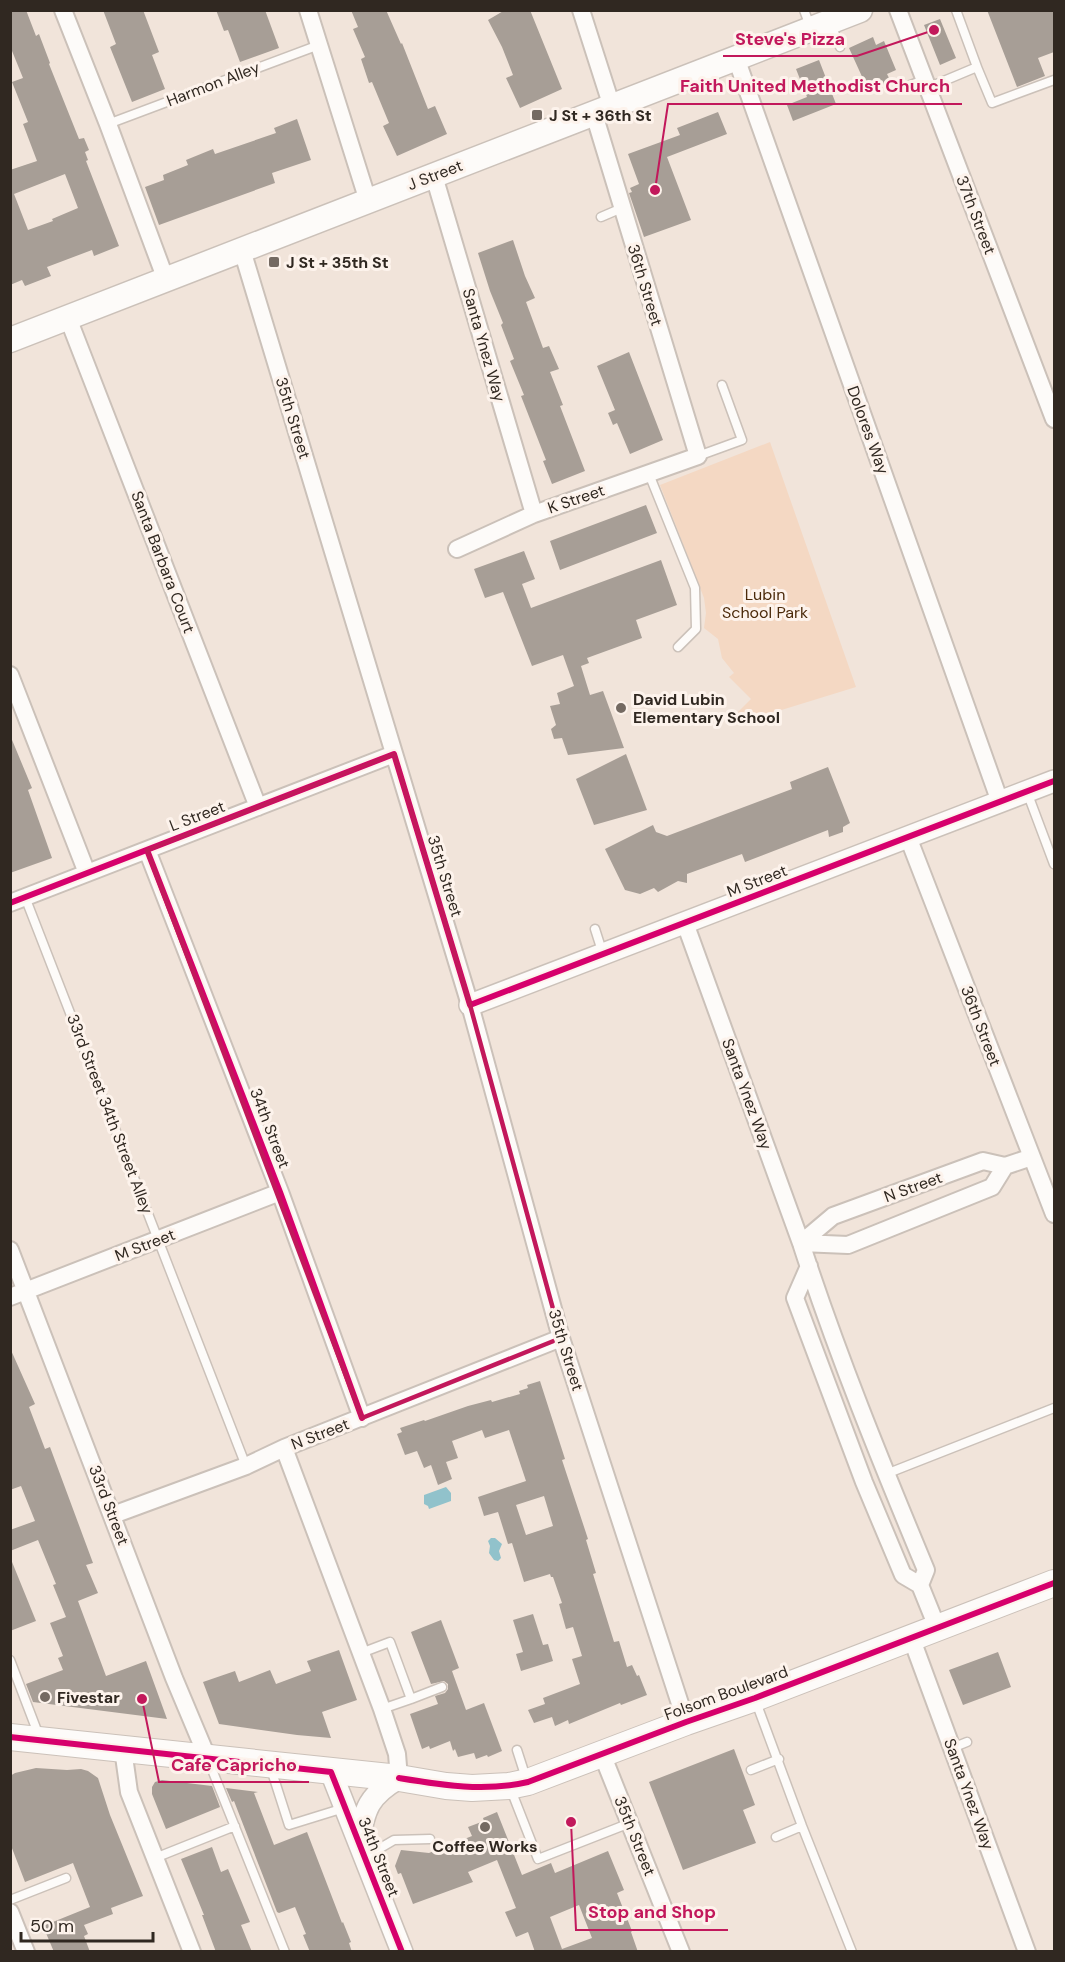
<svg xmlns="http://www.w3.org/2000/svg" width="1065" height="1962" font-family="'DM Sans',sans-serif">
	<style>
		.green { fill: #f4d8c3 }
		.water { fill: #91c2cb }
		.building { fill: #a79e96; fill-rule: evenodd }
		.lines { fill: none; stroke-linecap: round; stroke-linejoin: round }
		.service-casing { stroke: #cbc1b9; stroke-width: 11 }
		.minor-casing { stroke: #cbc1b9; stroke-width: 20 }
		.tertiary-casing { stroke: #cbc1b9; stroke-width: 24 }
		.secondary-casing { stroke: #cbc1b9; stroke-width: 27 }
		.primary-casing { stroke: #cbc1b9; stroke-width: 28 }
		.service { stroke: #fdfbf9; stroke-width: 8 }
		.minor { stroke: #fdfbf9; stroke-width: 16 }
		.tertiary { stroke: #fdfbf9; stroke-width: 21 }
		.secondary { stroke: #fdfbf9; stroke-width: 24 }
		.primary { stroke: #fdfbf9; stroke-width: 26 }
		.cycleway-casing { stroke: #fdf3ec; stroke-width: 10 }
		.cycleway { stroke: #d6006c; stroke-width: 6 }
		.marked { fill: none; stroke: #c2185b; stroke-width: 4.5; stroke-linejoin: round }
		.poi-dot { fill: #746a62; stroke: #fdf3ec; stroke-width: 2 }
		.labels { text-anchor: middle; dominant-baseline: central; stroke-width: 6; stroke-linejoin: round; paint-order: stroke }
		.street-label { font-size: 16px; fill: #302821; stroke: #fdf3ec }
		.poi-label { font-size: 16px; font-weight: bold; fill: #302821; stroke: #fdf3ec; text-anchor: start }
		.park-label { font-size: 16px; fill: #4b2a0a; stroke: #fdf3ec }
		.leader { fill: none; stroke: #c2185b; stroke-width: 2 }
		.callout-dot { fill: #c2185b; stroke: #fdf3ec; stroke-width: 2 }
		.callout-label { font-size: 18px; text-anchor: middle; font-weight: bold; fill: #c2185b; stroke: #fdf3ec; stroke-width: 6; stroke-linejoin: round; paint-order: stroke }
	</style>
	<rect width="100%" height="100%" fill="#f1e4da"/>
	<path class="green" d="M770 442 856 687 736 724 733 717 751 699 729 677 734 673 722 658 718 639 704 628 706 613 704 598 660 485Z"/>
	<path class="water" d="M446 1487 451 1493V1501L429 1509 428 1506 424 1504V1495Z
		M491 1538H495L502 1544 499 1551 501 1558 498 1561 494 1560 489 1553 490 1546 488 1541Z"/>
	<path class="building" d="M10 10H26L36 36 39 34 50 63 49 64 79 139 84 138 89 150 85 152 88 160 86 161 119 246 94 256 92 250 47 267 51 276 25 286 22 280 10 285V170L37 161 23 124 28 122 12 82 23 78 10 46ZM65 174 78 208 52 219 53 221 28 230 14 194Z
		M103 10H143L159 52 152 55 165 89 132 102 110 47 116 44Z
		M216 10H265L279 48 240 62 228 30 224 31Z
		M351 10H386L401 44 402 43 428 109 435 106 447 134 397 156 383 126 389 123 372 82 369 83 361 59 365 57 353 29 358 27Z
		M505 10H530L562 89 520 108 506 78 513 75 502 47 488 20Z
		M987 10H1054V52L1038 58 1045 76 1017 87Z
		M940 19 956 58 940 65 924 25Z
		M873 37 876 45 884 41 896 70 887 74 891 82 869 92 849 48Z
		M819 60 836 104 793 121 787 105 807 97 796 69Z
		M718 112 727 134 667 157 691 220 644 237 629 193 632 192 630 188 639 184 628 154 680 135 677 128Z
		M297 119 311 160 272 173 275 183 159 225 145 187 164 180 163 175 188 165 186 160 213 149 215 154 276 133 274 128Z
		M513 240 525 276 535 298 526 302 543 348 549 346 559 369 550 372 563 405 560 406 585 471 552 484 543 461 546 460 521 396 524 395 510 361 514 359 501 325 503 323 490 291 478 253Z
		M629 352 663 440 630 454 617 423 613 425 608 413 615 410 597 366Z
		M646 505 657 533 560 570 550 541Z
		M524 551 535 579 522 584 531 608 661 560 677 605 636 620 642 638 587 658 589 663 581 666 590 695 603 691 624 748 568 755 562 738 554 739 551 729 556 725 550 706 560 704 557 693 574 686 563 655 532 666 503 592 485 598 474 569Z
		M10 735 32 788 28 790 52 858 10 873Z
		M626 754 647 810 594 825 576 779Z
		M828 767 850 823 843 827V832L829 837 828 830 745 862 742 854 687 874V883L678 881 658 892 654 888 640 894 625 890 605 849 653 825 656 832 667 836 792 789 790 782Z
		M10 1348 35 1404 29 1407 45 1449 50 1447 93 1563 86 1565 98 1593 78 1601 106 1676 146 1661 167 1719 33 1702 26 1684 63 1670 58 1658 63 1656 50 1623 66 1617 53 1585 56 1584 38 1540 10 1551V1530L35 1521 21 1486 10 1490Z
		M540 1381 565 1459 562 1460 588 1539 586 1540 596 1573 593 1574 614 1642 619 1641 627 1667 632 1665 637 1676 639 1675 647 1695 621 1705 620 1703 569 1724 568 1720 555 1726 552 1717 534 1723 528 1710 545 1704 543 1698 580 1684 572 1659 582 1656 573 1627 566 1629 559 1604 562 1603 553 1577H551L550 1574 524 1582 512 1543 508 1544 498 1512 484 1516 478 1497 526 1481 509 1430 485 1438 482 1430 452 1441 458 1458 446 1462 452 1479 438 1485 431 1465 424 1468 417 1451 405 1455 397 1434 402 1432 400 1428 424 1420 425 1421 468 1406 491 1400 492 1402 520 1394 519 1391 528 1388 527 1385ZM544 1496 553 1526 526 1535 516 1505Z
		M10 1557 36 1621 10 1631Z
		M533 1614 543 1645 548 1644 553 1661 521 1671 516 1654 523 1652 513 1620Z
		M441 1620 459 1668 452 1671 466 1710 484 1703 502 1751 488 1757 487 1755 476 1759 474 1753 458 1757 455 1749 453 1751 450 1741 430 1749 429 1746 422 1749 410 1714 438 1704 435 1696 445 1693 448 1689V1684L444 1681 431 1684 411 1632Z
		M339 1650 357 1700 322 1712 331 1738 297 1735 219 1724 203 1682 235 1671 239 1682 270 1670 276 1684 311 1671 307 1661Z
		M998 1652 1011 1687 963 1705 949 1670Z
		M734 1749 755 1805 743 1810 756 1843 683 1870 649 1782Z
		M36 1768 67 1770 81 1769 88 1771 98 1778 110 1815 143 1896 111 1908 113 1914 84 1925 88 1934 84 1936 90 1952H54L43 1926 90 1907 73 1863 25 1882 10 1843V1776L15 1773Z
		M162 1780 212 1786 220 1807 166 1829 152 1794V1787L155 1782Z
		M226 1788 258 1792 254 1793 274 1845 307 1832 342 1923 343 1922 351 1942 349 1943 352 1952H310L303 1935 306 1934 295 1907 279 1913 277 1912 234 1801 232 1802Z
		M497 1812 522 1875 551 1863 555 1873 608 1851 624 1890 617 1893 632 1931 631 1932 638 1952H535L528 1932 516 1937 505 1912 516 1908 497 1860 468 1872 473 1882 413 1904 401 1873 398 1874 395 1866 401 1850 429 1853 472 1836 468 1827 484 1821 483 1818ZM579 1905 592 1938 562 1949 550 1917Z
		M212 1847 221 1872 228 1869 250 1922 241 1925 252 1952H216L202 1915H204L181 1859Z"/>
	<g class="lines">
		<defs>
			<path id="service" d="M804 10 810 26
				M830 22 840 47
				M977 67 992 103 1054 80
				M905 87 924 80
				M927 88 977 67 956 10
				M108 124 319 45
				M601 217 622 208
				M698 456 742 440 722 385
				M649 474 695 588 696 629 678 647
				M1027 792 1054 864
				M25 897 246 1466
				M595 929 603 954
				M886 1474 1054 1408
				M361 1653 390 1642 411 1699 442 1687
				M10 1660 39 1736
				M756 1702 802 1826 852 1952
				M382 1709 411 1699
				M952 1748 967 1742
				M517 1750 526 1778
				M209 1762 285 1952
				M271 1769 289 1825 344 1808
				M751 1770 779 1759
				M511 1790 538 1859 630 1823
				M776 1837 802 1826
				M365 1857 394 1840 430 1839
				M155 1858 235 1826
				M10 1900 66 1878"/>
			<path id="minor" d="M63 10 108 124 166 280
				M308 10 368 201
				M581 10 612 107
				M898 10 1054 419
				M736 58 1000 802
				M434 176 534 514
				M242 250 470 1005 561 1338 686 1722
				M68 318 258 807
				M457 549 534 514 698 456 594 114
				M10 675 87 873
				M908 837 1054 1214
				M147 850 280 1192 362 1418
				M10 903 394 754
				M685 923 801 1243C837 1354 881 1462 926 1570L920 1585
				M801 1243 833 1216 983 1161 1005 1166 1032 1157
				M801 1243 848 1245 992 1187 1005 1166
				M10 1250 174 1678 208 1759
				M809 1266 795 1298 864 1482 903 1575 920 1585 937 1627
				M10 1297 280 1192
				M284 1448 382 1709 397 1754 399 1778
				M113 1515 246 1466 284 1448 561 1338
				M911 1637 1027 1952
				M123 1749 129 1792 192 1952
				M602 1754 681 1952
				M10 1912 26 1952"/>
			<path id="tertiary" d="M470 1005 1054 781
				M331 1772 402 1952
				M359 1842C364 1809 369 1795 399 1778"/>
			<path id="secondary" d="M10 340 860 10"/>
			<path id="primary" d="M10 1737 399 1778 446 1786 472 1788 509 1786 528 1782 686 1722 755 1698 1054 1583"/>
		</defs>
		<use href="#service" class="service-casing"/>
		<use href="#minor" class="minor-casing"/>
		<use href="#tertiary" class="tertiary-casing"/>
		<use href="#secondary" class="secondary-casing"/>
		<use href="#primary" class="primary-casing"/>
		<use href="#service" class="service"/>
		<use href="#minor" class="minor"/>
		<use href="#tertiary" class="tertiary"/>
		<use href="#secondary" class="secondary"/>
		<use href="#primary" class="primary"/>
		<defs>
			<path id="cycleway" d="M147 850 280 1192 362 1418
				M10 903 394 754 470 1005 1054 781
				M10 1737 331 1772 402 1952
				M399 1778C442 1785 484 1792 528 1782L686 1722 755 1698 1054 1583"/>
		</defs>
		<use href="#cycleway" class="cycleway-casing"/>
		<use href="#cycleway" class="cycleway"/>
	</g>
	<path class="marked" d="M394 754 470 1005 561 1338 362 1418 147 850Z"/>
	<g class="poi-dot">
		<rect x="531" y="109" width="12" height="12" rx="3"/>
		<rect x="268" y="256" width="12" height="12" rx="3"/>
		<circle cx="621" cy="708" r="6"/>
		<circle cx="45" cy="1697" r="6"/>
		<circle cx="485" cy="1827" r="6"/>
	</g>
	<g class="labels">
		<g class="street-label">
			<text transform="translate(213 84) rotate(-21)">Harmon Alley</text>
			<text transform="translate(435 175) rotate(-21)">J Street</text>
			<text transform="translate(976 215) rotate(69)">37th Street</text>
			<text transform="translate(645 285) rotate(73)">36th Street</text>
			<text transform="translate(484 345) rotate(74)">Santa Ynez Way</text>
			<text transform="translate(293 418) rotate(73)">35th Street</text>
			<text transform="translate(868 430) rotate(70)">Dolores Way</text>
			<text transform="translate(576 499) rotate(-19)">K Street</text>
			<text transform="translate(163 562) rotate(69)">Santa Barbara Court</text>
			<text transform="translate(197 816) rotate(-21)">L Street</text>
			<text transform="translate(445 876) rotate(73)">35th Street</text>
			<text transform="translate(757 881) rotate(-21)">M Street</text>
			<text transform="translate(981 1026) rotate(69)">36th Street</text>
			<text transform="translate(747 1094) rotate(70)">Santa Ynez Way</text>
			<text transform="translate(110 1114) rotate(69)">33rd Street 34th Street Alley</text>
			<text transform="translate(270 1128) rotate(69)">34th Street</text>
			<text transform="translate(913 1187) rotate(-20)">N Street</text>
			<text transform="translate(145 1245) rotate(-21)">M Street</text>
			<text transform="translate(566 1350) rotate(73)">35th Street</text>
			<text transform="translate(320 1434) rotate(-21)">N Street</text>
			<text transform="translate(109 1505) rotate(69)">33rd Street</text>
			<text transform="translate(726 1693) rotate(-20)">Folsom Boulevard</text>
			<text transform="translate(969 1794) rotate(70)">Santa Ynez Way</text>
			<text transform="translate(635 1836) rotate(68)">35th Street</text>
			<text transform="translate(379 1857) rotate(68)">34th Street</text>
		</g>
		<g class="poi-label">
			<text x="549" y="115">J St + 36th St</text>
			<text x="286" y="262">J St + 35th St</text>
			<text x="633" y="699">David Lubin<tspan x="633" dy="18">Elementary School</tspan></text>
			<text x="57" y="1697">Fivestar</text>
			<text x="485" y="1846" text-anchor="middle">Coffee Works</text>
		</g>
		<g class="park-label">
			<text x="765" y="594">Lubin<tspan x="765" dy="18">School Park</tspan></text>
		</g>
	</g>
	<path class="leader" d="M934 30L857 56H723M655 190L668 104H962M142 1699L159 1782H309M571 1822L576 1930H728"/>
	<g class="callout-dot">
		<circle cx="934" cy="30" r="6"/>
		<circle cx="655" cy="190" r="6"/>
		<circle cx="142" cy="1699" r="6"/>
		<circle cx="571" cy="1822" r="6"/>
	</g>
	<g class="callout-label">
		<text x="790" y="45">Steve's Pizza</text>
		<text x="815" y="92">Faith United Methodist Church</text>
		<text x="234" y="1771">Cafe Capricho</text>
		<text x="652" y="1918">Stop and Shop</text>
	</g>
	<rect width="1065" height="1962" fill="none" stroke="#302821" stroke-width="24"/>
	<path d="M21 1932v9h132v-9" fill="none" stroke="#302821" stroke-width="3"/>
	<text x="30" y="1932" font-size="18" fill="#302821" stroke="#fdf3ec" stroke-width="4.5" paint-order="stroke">50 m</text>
</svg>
